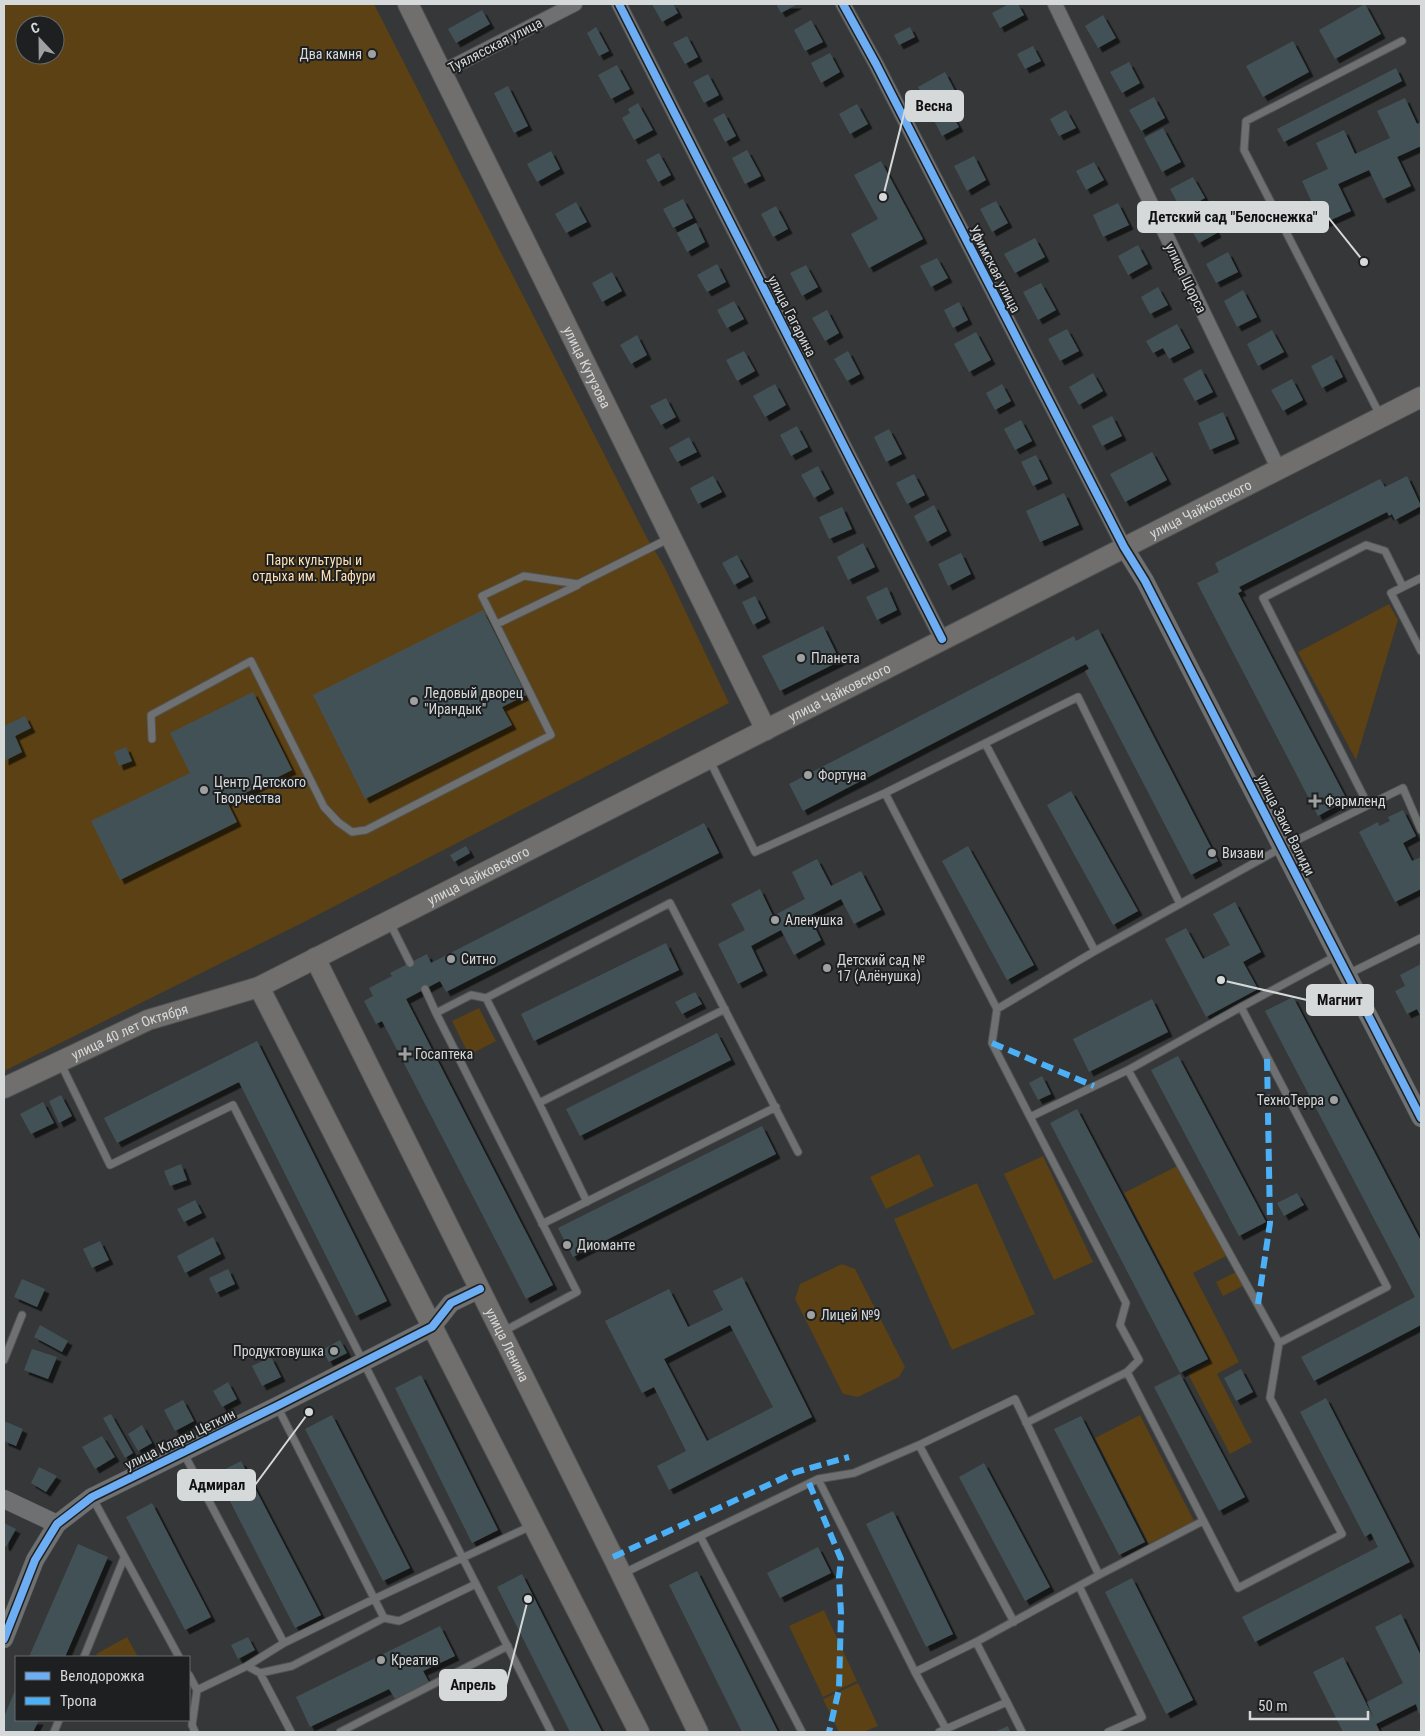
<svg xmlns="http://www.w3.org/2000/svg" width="1425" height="1736" font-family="'Roboto Condensed',sans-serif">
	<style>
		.green { fill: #5b4113; fill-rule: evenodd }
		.building { fill: #435157; fill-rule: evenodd; filter: url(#shadow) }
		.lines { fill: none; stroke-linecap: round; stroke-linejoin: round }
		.service-casing { stroke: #525454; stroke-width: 9 }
		.minor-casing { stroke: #525454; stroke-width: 16 }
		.tertiary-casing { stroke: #525454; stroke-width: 19 }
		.secondary-casing { stroke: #525454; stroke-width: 22 }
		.service { stroke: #6f7071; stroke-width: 7 }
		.minor { stroke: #6f7071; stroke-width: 14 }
		.tertiary { stroke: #6f7071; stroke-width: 18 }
		.secondary { stroke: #706f6e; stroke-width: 20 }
		.quiet { stroke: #4cb0f7; stroke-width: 6; stroke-dasharray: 12 6; stroke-linecap: butt }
		.cycleway-casing { stroke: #1d1f20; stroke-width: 11 }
		.cycleway { stroke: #6dadf4; stroke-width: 8 }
		.poi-dot { fill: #9ea0a1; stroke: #1d1f20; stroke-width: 2 }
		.labels { text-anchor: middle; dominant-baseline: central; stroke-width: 4; stroke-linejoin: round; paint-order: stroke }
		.street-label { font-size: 14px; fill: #d6d9da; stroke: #1d1f20 }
		.poi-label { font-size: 14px; fill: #d6d9da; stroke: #1d1f20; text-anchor: start }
		.park-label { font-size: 14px; fill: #fedfb1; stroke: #1d1f20 }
		.leader { fill: none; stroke: #d6d9da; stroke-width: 2 }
		.callout-dot { fill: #d6d9da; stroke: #1d1f20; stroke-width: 2 }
		.callout { fill: #d6d9da; stroke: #d6d9da; stroke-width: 2 }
		.callout-label { font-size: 15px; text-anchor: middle; font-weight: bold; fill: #111 }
	</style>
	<defs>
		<filter id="shadow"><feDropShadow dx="4.5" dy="4.5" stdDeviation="0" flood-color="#0009"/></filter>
	</defs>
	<rect width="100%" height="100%" fill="#353738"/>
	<path class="green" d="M4 4H374L647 538 664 566 729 703 302 923 4 1071ZM25 25H55V55H25Z
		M1389 604 1398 620 1356 760 1298 652Z
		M479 1008 496 1041 469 1055 452 1021Z
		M919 1154 934 1186 886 1209 870 1177Z
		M1043 1156 1093 1262 1054 1280 1004 1174Z
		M1183 1163 1230 1254 1193 1273 1239 1362 1217 1374 1252 1442 1230 1454 1188 1374 1211 1361 1124 1193Z
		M977 1183 1035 1314 952 1350 894 1219Z
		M842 1264 855 1269 905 1367 899 1377 858 1397 843 1394 795 1299 800 1284Z
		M1236 1272 1243 1286 1223 1296 1216 1282Z
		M1140 1415 1194 1521 1149 1544 1095 1438Z
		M824 1610 857 1681 823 1697 789 1626Z
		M127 1637 138 1657H98L96 1654Z
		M858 1683 878 1726 863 1732H839L823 1699Z"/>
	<path class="building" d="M652 4H673L678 13 662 22Z
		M776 4H798L781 13Z
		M1009 4H1018L1024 15 1000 28 992 13Z
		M1365 4 1381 34 1335 59 1319 30Z
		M482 10 490 24 456 43 448 29Z
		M1103 15 1116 38 1098 48 1085 26Z
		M811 20 823 42 805 51 794 30Z
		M596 27 609 51 599 56 587 33Z
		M910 27 915 37 899 45 894 35Z
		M687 36 698 57 685 64 673 43Z
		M1293 41 1309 72 1263 97 1246 66Z
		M1033 46 1041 61 1025 69 1017 54Z
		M830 53 840 72 821 83 811 63Z
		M1129 62 1140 83 1122 93 1110 72Z
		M617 65 630 89 611 99 598 75Z
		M1396 68 1402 81 1284 142 1277 129Z
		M945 72 956 93 929 107 918 87Z
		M708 74 719 95 704 103 693 82Z
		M508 86 528 126 514 133 494 93Z
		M1154 97 1165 118 1141 131 1129 110Z
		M1405 98 1417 124 1421 122V146L1397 157 1411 186 1383 199 1369 170 1338 184 1351 211 1322 224 1302 181 1328 169 1316 143 1344 130 1355 154 1390 138 1377 111Z
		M638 103 653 130 634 140 622 118 630 113 628 109Z
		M857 104 868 124 850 134 839 114Z
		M946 104 959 127 942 136 930 113Z
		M1066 110 1076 128 1059 136 1050 119Z
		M724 113 736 136 725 142 713 119Z
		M1163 128 1181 162 1162 172 1144 138Z
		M747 150 761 176 745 184 732 158Z
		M551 151 560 169 537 182 527 164Z
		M659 153 671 175 658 182 646 160Z
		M974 156 986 180 967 191 954 166Z
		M881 161 923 239 869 268 851 234 878 219 854 175Z
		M1094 162 1104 180 1086 190 1076 171Z
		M1193 177 1205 198 1182 211 1170 189Z
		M683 199 693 218 673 228 663 209Z
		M996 201 1008 223 992 232 980 209Z
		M576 202 587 222 566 233 555 214Z
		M1118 203 1129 225 1103 237 1093 215Z
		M776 206 788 229 773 237 761 214Z
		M1207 214 1217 233 1199 243 1188 224Z
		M696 223 705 242 687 252 677 233Z
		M1035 238 1045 257 1015 273 1004 254Z
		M1138 245 1148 264 1128 275 1118 256Z
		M1228 252 1238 272 1216 283 1206 264Z
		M937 258 948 278 931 287 920 266Z
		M717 264 726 282 707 292 697 275Z
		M806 265 818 287 802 296 790 273Z
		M612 272 622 291 602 302 592 283Z
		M1041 283 1056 310 1038 320 1023 292Z
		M1158 287 1168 305 1150 314 1141 297Z
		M1243 290 1257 317 1237 327 1224 301Z
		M734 301 744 319 727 328 717 310Z
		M959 302 968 320 953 328 944 310Z
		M827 310 839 333 825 341 812 318Z
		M1177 324 1190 348 1169 359 1163 348 1153 353 1146 341Z
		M1067 329 1079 351 1060 361 1048 339Z
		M1272 330 1284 352 1258 366 1247 344Z
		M976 332 991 360 969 372 954 344Z
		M637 335 647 355 631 364 620 345Z
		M744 351 755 371 737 381 726 360Z
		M848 351 860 374 847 381 834 359Z
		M1332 355 1343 377 1322 388 1311 366Z
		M1201 369 1213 392 1195 401 1183 379Z
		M1093 373 1103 391 1079 405 1069 387Z
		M1292 379 1303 400 1283 411 1271 390Z
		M775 384 786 405 765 417 753 396Z
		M1002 384 1011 401 995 410 986 393Z
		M666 398 676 417 661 425 650 406Z
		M1223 412 1235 439 1210 450 1198 423Z
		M1112 416 1122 436 1102 446 1092 426Z
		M1021 420 1032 441 1015 450 1004 429Z
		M797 426 808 447 791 456 780 435Z
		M889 429 902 454 886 462 874 437Z
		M689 437 697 452 677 462 669 448Z
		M1152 452 1167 480 1125 502 1110 474Z
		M1036 455 1048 479 1033 486 1021 462Z
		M818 466 830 489 814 498 801 475Z
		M914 474 925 495 907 504 896 483Z
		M713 476 722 492 698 504 690 488Z
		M1407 476 1421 506 1395 520 1392 514 1389 516 1387 512 1239 587 1242 591 1238 593 1347 800 1318 816 1197 583 1219 572 1215 563 1380 479 1385 487Z
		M1064 493 1079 525 1040 542 1026 511Z
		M934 505 947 531 927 542 914 516Z
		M842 507 852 529 829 539 819 517Z
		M863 543 875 567 848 580 837 557Z
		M961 553 971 574 948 586 938 564Z
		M737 555 749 577 734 585 722 563Z
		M887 587 897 610 877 620 866 597Z
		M755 596 766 618 753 625 742 602Z
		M483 610 526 695 502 707 512 725 365 799 313 695Z
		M823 626 840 661 780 691 762 656Z
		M1098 629 1218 861 1191 875 1085 671 1089 669 1086 664 803 811 789 784 1074 636 1076 641Z
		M253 692 292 770 227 802 237 822 120 880 91 821 190 773 170 733Z
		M25 716 31 728 15 736 22 752 4 761V726Z
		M126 747 132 761 119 766 114 752Z
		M1071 791 1138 911 1113 925 1047 805Z
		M1403 810 1416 836 1403 843 1412 861 1421 857V889L1395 902 1359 832 1378 822 1379 826 1390 821 1388 817Z
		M704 823 719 853 446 992 440 981 406 999 553 1285 526 1299 382 1021 376 1024 364 1001 373 996 369 988 392 976 390 973 427 954 431 963Z
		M466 846 470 853 454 862 450 855Z
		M968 846 1034 965 1007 980 942 861Z
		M817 859 831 886 861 871 881 910 854 924 841 899 809 916 821 940 794 955 781 930 751 946 763 971 738 984 718 944 745 930 731 904 760 889 773 916 805 899 792 872Z
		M1235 902 1261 952 1243 962 1258 989 1206 1017 1165 939 1186 928 1203 959 1230 945 1213 914Z
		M666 943 679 970 534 1041 521 1014Z
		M1421 964V1017L1417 1009 1407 1014 1395 991 1405 986 1400 975Z
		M695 992 702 1004 682 1014 675 1002Z
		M1293 997 1421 1241V1325L1314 1381 1301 1357 1415 1297 1265 1011Z
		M1152 999 1168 1032 1089 1072 1073 1039Z
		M717 1033 731 1060 580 1136 566 1109Z
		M257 1041 387 1301 356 1316 239 1082 117 1143 104 1118Z
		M1178 1056 1266 1222 1239 1236 1151 1070Z
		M1042 1076 1051 1094 1038 1100 1029 1083Z
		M61 1095 72 1116 59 1123 49 1101Z
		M43 1102 54 1123 31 1134 20 1114Z
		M1077 1109 1208 1359 1180 1373 1050 1123Z
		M762 1126 776 1154 573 1257 558 1228Z
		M181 1164 187 1180 170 1186 164 1171Z
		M1297 1193 1304 1205 1284 1216 1277 1203Z
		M195 1200 202 1213 184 1222 177 1209Z
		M213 1237 221 1254 185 1273 177 1256Z
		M100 1241 109 1260 92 1268 83 1249Z
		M228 1269 235 1284 216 1293 209 1278Z
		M742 1277 812 1417 669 1490 657 1466 686 1451 654 1387 642 1393 605 1321 669 1289 688 1327 723 1310 713 1291ZM730 1325 773 1407 707 1441 664 1359Z
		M22 1279 45 1289 37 1307 14 1297Z
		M40 1325 68 1341 62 1352 34 1337Z
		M340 1340 347 1353 329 1362 322 1350Z
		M32 1349 57 1357 48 1379 24 1370Z
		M271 1357 281 1377 262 1386 252 1366Z
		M1241 1369 1253 1392 1236 1401 1224 1378Z
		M1180 1374 1245 1497 1219 1511 1154 1387Z
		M421 1375 498 1530 472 1543 395 1388Z
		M228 1382 237 1399 222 1407 213 1391Z
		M1326 1398 1410 1562 1255 1642 1242 1617 1378 1547 1371 1533 1365 1537 1300 1412Z
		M183 1400 194 1421 175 1431 164 1410Z
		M111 1414 133 1453 125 1458 103 1418Z
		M332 1415 410 1568 383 1581 305 1429Z
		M1081 1416 1145 1542 1119 1555 1054 1429Z
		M4 1421 23 1429 16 1446 4 1441Z
		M142 1425 152 1443 138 1451 128 1434Z
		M102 1436 115 1457 95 1469 82 1447Z
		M241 1461 321 1615 295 1628 216 1474Z
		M984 1463 1050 1587 1025 1601 959 1477Z
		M39 1467 57 1476 46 1492 31 1483Z
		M152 1503 211 1617 185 1630 126 1517Z
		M893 1511 953 1634 926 1647 866 1524Z
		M4 1523 16 1529 6 1547 4 1545Z
		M78 1544 108 1557 65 1657H29Z
		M818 1547 831 1573 780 1598 767 1573Z
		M697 1571 778 1732H742L669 1585Z
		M522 1574 602 1732H570L497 1587Z
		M1132 1578 1193 1700 1166 1714 1105 1592Z
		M1401 1614 1421 1656V1713L1419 1714 1416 1704 1376 1724 1380 1732H1343L1313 1672 1343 1657 1374 1719 1367 1702 1403 1683 1375 1627Z
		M440 1626 455 1656 423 1671 429 1682 395 1699 389 1689 310 1727 296 1697Z
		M248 1637 255 1650 238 1659 231 1645Z
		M16 1688V1720H39L33 1732H4V1717Z
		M1008 1726 1010 1732H994Z"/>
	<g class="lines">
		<defs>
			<path id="service" d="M1381 417 1244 150 1246 121 1402 41
				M1421 578 1391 593 1421 651
				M497 624 578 585
				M152 739 151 715 251 661 324 807 338 822 352 832 366 830 551 735 482 596 524 576 578 584 670 538
				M985 743 1095 951
				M709 759 755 852 885 793 1078 697 1180 904
				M885 793 997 1009 992 1043 1030 1117
				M1368 805 1263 598 1366 545 1385 551 1403 587
				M390 923 410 963
				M1348 974 1421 938
				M425 989 436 1013
				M486 998 539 1103 587 1202
				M1241 1007 1387 1287 1279 1343 1270 1398 1342 1534 1238 1588 1127 1372 1139 1360 1120 1325 1126 1303 1030 1117 1128 1070 1241 1007 1338 955
				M997 1009 1095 951 1283 847 1403 788 1421 830
				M60 1062 110 1165 233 1105 551 1732
				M1128 1070 1279 1343
				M539 1103 725 1009
				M542 1224 776 1107
				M504 1331 577 1292 436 1013 471 995 486 998 670 903 798 1152
				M4 1360 22 1315
				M277 1406 384 1618
				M1026 1423 1127 1372
				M919 1445 1014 1622
				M183 1452 284 1643
				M92 1497 179 1657
				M700 1536 818 1479 854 1473 919 1445 1015 1399 1099 1575 976 1642 915 1672 818 1479
				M622 1574 700 1536 802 1732
				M1099 1575 1203 1521
				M1079 1586 1142 1717 1108 1732
				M976 1642 1007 1702
				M84 1657 124 1558
				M247 1666 260 1673 292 1666 384 1618 399 1621 476 1584
				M915 1672 946 1729
				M260 1673 291 1732
				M189 1675 197 1690 192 1725 195 1732
				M197 1690 247 1666 284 1643 374 1599 531 1526
				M54 1732 59 1720
				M340 1732 508 1646
				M939 1732 1007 1702 1022 1732"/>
			<path id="minor" d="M619 4 942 639
				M843 4 876 64 1124 547
				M1055 4 1279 470
				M442 72 575 4"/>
			<path id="tertiary" d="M1124 547 1145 581 1421 1118
				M4 1499 57 1524
				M4 1639 35 1560 57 1524 92 1497 277 1406 432 1327 451 1303 480 1289"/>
			<g id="secondary">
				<path id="s1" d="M408 4 766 730"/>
				<path id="s2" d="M315 958 613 1557 698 1732"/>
				<path d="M259 987 639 1732"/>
				<path id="s3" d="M4 1088 148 1020 259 987 1421 397"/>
			</g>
		</defs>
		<use href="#service" class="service-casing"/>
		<use href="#minor" class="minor-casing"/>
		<use href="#tertiary" class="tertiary-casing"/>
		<use href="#secondary" class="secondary-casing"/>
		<use href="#service" class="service"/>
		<use href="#minor" class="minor"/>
		<use href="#tertiary" class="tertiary"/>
		<use href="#secondary" class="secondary"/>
		<path class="quiet" d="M992 1043 1094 1086
			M1258 1304 1270 1223 1267 1058
			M809 1483 841 1559 839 1577 841 1613 839 1689 829 1732
			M613 1557 796 1472 849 1457"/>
		<defs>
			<path id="cycleway" d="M619 4 942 639
				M843 4 876 64 1124 547 1145 581 1421 1118
				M4 1639 35 1560 57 1524 92 1497 277 1406 432 1327 451 1303 480 1289"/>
		</defs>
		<use href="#cycleway" class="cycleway-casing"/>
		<use href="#cycleway" class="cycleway"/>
	</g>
	<g class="poi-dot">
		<circle cx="372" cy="54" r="5"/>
		<circle cx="801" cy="658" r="5"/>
		<circle cx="414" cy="701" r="5"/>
		<circle cx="808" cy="775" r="5"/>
		<circle cx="204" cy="790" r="5"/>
		<path d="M1312.5 793.5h5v5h5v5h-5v5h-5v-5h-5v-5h5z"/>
		<circle cx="1212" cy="853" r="5"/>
		<circle cx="775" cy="920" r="5"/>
		<circle cx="451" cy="959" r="5"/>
		<circle cx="827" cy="968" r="5"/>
		<path d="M402.5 1046.5h5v5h5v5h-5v5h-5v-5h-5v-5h5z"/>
		<circle cx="1334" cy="1100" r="5"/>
		<circle cx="567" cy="1245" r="5"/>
		<circle cx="811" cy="1315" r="5"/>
		<circle cx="334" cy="1351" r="5"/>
		<circle cx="381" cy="1660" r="5"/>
	</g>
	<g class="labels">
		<g class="street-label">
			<text transform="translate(495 45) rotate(-27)">Туялясская улица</text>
			<text transform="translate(995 269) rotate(63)">Уфимская улица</text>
			<text transform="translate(1186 278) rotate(64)">улица Щорса</text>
			<text transform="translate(792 316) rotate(63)">улица Гагарина</text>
			<text stroke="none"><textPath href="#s1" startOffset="405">улица Кутузова</textPath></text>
			<text stroke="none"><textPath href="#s3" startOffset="1331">улица Чайковского</textPath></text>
			<text stroke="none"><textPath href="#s3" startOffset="926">улица Чайковского</textPath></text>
			<text transform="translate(1286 825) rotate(63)">улица Заки Валиди</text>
			<text stroke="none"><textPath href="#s3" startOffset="521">улица Чайковского</textPath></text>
			<text stroke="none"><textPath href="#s3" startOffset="138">улица 40 лет Октября</textPath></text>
			<text stroke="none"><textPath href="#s2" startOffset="432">улица Ленина</textPath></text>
			<text transform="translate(180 1439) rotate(-26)">улица Клары Цеткин</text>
		</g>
		<g class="poi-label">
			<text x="362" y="54" text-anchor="end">Два камня</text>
			<text x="811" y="658">Планета</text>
			<text x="424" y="693">Ледовый дворец<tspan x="424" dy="16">"Ирандык"</tspan></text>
			<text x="818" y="775">Фортуна</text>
			<text x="214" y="782">Центр Детского<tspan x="214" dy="16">Творчества</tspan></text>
			<text x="1325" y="801">Фармленд</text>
			<text x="1222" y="853">Визави</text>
			<text x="785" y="920">Аленушка</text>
			<text x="461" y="959">Ситно</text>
			<text x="837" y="960">Детский сад №<tspan x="837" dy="16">17 (Алёнушка)</tspan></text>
			<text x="415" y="1054">Госаптека</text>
			<text x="1324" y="1100" text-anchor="end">ТехноТерра</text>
			<text x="577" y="1245">Диоманте</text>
			<text x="821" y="1315">Лицей №9</text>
			<text x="324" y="1351" text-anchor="end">Продуктовушка</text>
			<text x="391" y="1660">Креатив</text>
		</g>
		<g class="park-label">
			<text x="314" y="560">Парк культуры и<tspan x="314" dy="16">отдыха им. М.Гафури</tspan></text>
		</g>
	</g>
	<path class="leader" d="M883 197L906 106M1364 262L1328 217M1221 980L1307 1000M309 1412L255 1485M528 1599L506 1685"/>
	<g class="callout-dot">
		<circle cx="883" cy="197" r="5"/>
		<circle cx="1364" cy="262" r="5"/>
		<circle cx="1221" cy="980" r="5"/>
		<circle cx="309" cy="1412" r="5"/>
		<circle cx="528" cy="1599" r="5"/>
	</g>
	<g class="callout">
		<rect x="906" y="91" width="57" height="30" rx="5"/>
		<rect x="1138" y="202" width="190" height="30" rx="5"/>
		<rect x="1307" y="985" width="66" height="30" rx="5"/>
		<rect x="178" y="1470" width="77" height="30" rx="5"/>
		<rect x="440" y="1670" width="66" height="30" rx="5"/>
	</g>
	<g class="callout-label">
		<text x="934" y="111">Весна</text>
		<text x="1233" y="222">Детский сад "Белоснежка"</text>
		<text x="1340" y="1005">Магнит</text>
		<text x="217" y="1490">Адмирал</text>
		<text x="473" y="1690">Апрель</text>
	</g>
	<rect width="1425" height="1736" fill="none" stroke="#d6d9da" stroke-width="10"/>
	<rect x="15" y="1656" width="175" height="65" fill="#1d1f20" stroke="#67696a"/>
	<rect x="25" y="1672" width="25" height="8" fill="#6dadf4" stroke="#67696a"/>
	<text x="60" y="1681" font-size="15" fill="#d6d9da">Велодорожка</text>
	<rect x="25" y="1697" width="25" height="8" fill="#4cb0f7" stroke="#67696a"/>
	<text x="60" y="1706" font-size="15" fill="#d6d9da">Тропа</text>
	<g transform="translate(40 40) rotate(338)"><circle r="24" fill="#1d1f20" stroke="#67696a"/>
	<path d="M0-4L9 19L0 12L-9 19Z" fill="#9ea0a1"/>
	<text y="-8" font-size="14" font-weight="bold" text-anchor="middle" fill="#d6d9da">С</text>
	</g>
	<path d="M1250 1711v8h118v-8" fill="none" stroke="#d6d9da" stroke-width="2.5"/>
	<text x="1258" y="1711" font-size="15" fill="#d6d9da" stroke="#1d1f20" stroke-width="4" paint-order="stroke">50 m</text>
</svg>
